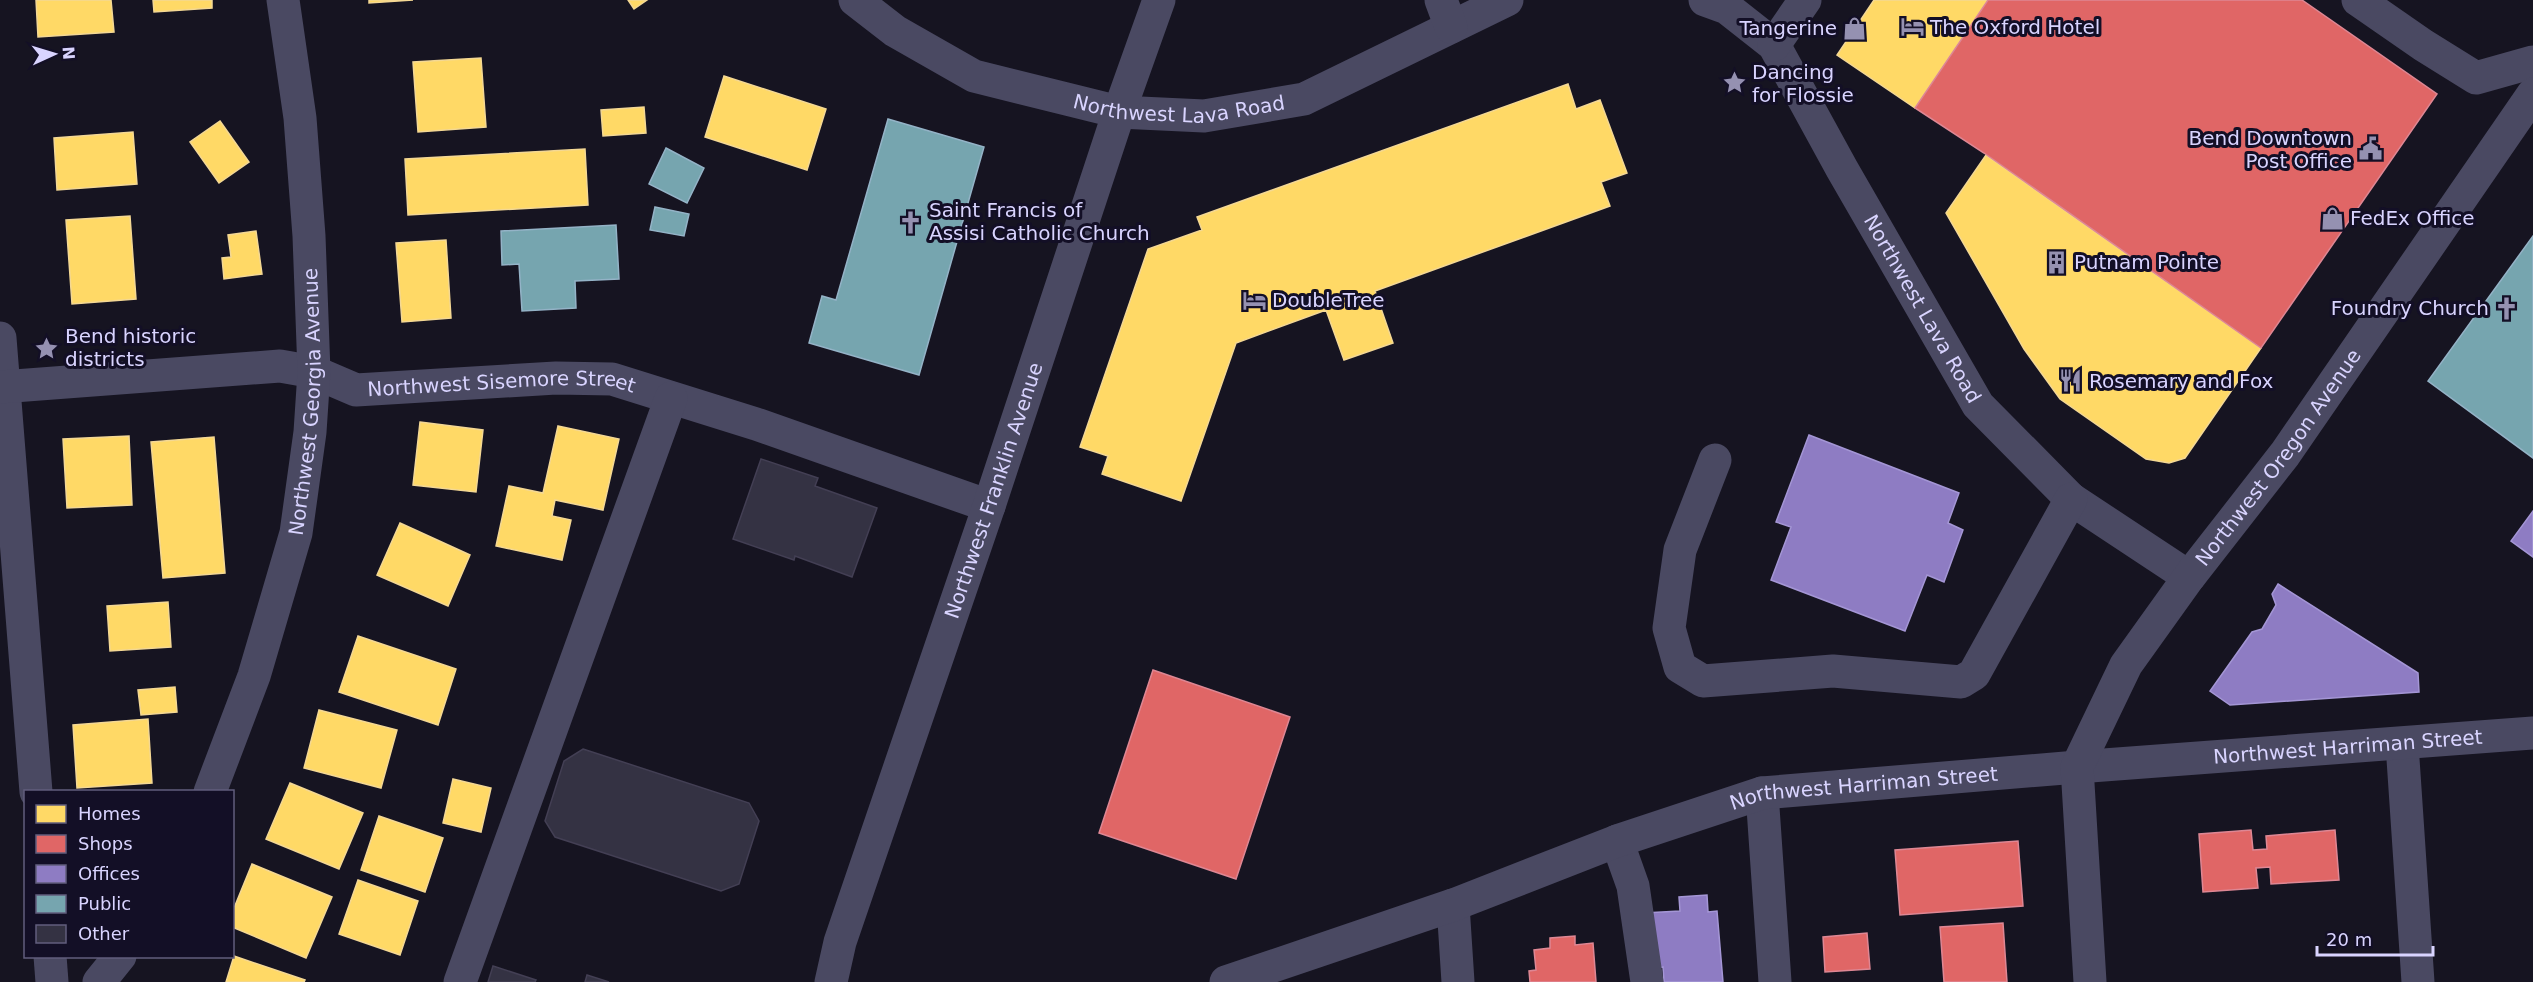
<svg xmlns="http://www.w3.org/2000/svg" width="2533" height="982" font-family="'DejaVu Sans',sans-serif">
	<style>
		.homes { fill: #ffd966; stroke: #f4d894; stroke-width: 1.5 }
		.shops { fill: #e06666; stroke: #de8794; stroke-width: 1.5 }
		.offices { fill: #8e7cc3; stroke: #a496d5; stroke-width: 1.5 }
		.public { fill: #76a5af; stroke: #94b3c7; stroke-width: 1.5 }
		.building { fill: #343243; stroke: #433f54; stroke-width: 1.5 }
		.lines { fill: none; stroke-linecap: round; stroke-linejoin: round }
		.minor { stroke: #4a4962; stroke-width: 33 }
		.labels { text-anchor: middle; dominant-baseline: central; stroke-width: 6; stroke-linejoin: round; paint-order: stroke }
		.poi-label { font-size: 20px; fill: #d9d4ff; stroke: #130f26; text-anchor: start }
		.street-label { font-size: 20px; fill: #d9d4ff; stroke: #130f26 }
	</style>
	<rect width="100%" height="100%" fill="#161421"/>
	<path class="homes" d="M36 0H111L114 32 38 37Z
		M153 0H212V8L154 12Z
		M369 0H413L369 3Z
		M628 0H647L634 9Z
		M1874 0H1988L1915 108 1837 55Z
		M481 58 486 127 418 132 413 62Z
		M724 76 826 109 807 170 705 137Z
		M1568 84 1576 109 1600 100 1627 173 1601 182 1610 206 1375 291 1393 343 1344 360 1326 310 1236 343 1181 501 1102 474 1108 456 1080 447 1148 249 1202 230 1197 217Z
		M644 107 646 133 603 136 601 110Z
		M220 121 249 162 219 183 190 142Z
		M133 132 137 184 57 190 54 138Z
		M585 149 588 205 408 215 405 159Z
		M1986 155 2261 348 2185 458 2169 463 2146 459 2060 399 2024 349 1946 213Z
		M130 216 136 299 72 304 66 220Z
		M256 231 262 274 224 279 222 258 231 257 228 235Z
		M446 240 451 318 402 322 396 243Z
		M420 422 483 430 476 492 413 485Z
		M558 426 619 439 603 510 555 500 552 516 571 520 562 560 496 546 509 486 543 493Z
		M129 436 132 505 67 508 63 439Z
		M214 437 225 573 163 578 151 442Z
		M400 523 470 555 448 606 377 575Z
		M168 602 171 647 110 651 107 606Z
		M358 636 456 669 438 725 339 692Z
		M175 687 177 712 141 715 138 690Z
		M319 710 397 730 381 788 304 768Z
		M148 719 152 783 77 788 73 725Z
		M453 779 491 788 481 832 443 823Z
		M290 783 363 813 339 869 266 839Z
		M379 816 443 838 425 892 361 870Z
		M252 864 332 897 306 958 232 927V913Z
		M358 880 418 901 400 955 339 934Z
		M234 956 305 980 304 982H226Z"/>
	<path class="shops" d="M1988 0H2302L2437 94 2261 348 1984 153 1915 108Z
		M1153 670 1290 717 1236 879 1099 833Z
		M2251 830 2253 850 2267 849 2266 836 2335 830 2339 880 2271 884 2270 867 2256 868 2258 888 2203 892 2199 834Z
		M2018 841 2023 906 1900 915 1895 850Z
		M2003 923 2007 982H1944L1940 927Z
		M1867 933 1870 969 1825 972 1823 937Z
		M1575 936V945L1593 943 1596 982H1530L1529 971 1536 970 1534 950 1550 948V938Z"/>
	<path class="offices" d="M1809 435 1959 493 1948 523 1963 530 1944 582 1927 575 1905 631 1771 580 1791 527 1776 522Z
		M2533 511V557L2511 541Z
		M2278 584 2418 673 2419 692 2230 705 2210 691 2252 632 2262 629 2276 605 2272 594Z
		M1707 895 1708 912 1717 911 1723 982H1664L1663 967 1649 968 1644 913 1680 911 1679 897Z"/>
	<path class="public" d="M888 119 984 147 919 375 809 343 822 296 836 300Z
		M666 148 704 168 687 203 649 184Z
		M655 207 689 214 684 236 650 230Z
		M616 225 619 279 575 281 576 308 522 311 519 264 502 265 501 231Z
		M2533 236V458L2428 381Z"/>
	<path class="building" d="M761 459 818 478 815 486 877 508 852 577 795 556 794 560 733 539Z
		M583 749 749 803 759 821 739 884 721 891 555 837 545 821 564 761Z
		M493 966 536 980 535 982H488Z
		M587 975 609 982H585Z"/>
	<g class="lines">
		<g class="minor">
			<path id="s1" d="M855 0 895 31 974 76 1119 112 1204 116 1304 99 1507 0"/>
			<path d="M1441 0 1451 27"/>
			<path id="s2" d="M1705 0 1727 8 1774 45 1842 169 1978 405 2071 499 2189 577"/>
			<path d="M2358 0 2423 45 2476 78 2533 62"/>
			<path d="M1774 45 1805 0"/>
			<path d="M0 338 36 792"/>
			<path id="s3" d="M0 387 280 366 314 372 356 390 556 378 612 379 756 424 989 506"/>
			<path d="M1715 460 1680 550 1669 628 1680 667 1703 681 1833 671 1961 682 1974 674 2071 499"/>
			<path d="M2402 744 2418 982"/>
			<path id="s4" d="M210 792 254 676 296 533 310 432 314 372 309 236 300 118 283 0"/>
			<path d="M1762 793 1775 982"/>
			<path d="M1617 841 1633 886 1647 982"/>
			<path d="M1453 905 1458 982"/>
			<path d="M50 956 52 982"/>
			<path d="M99 982 120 956"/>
			<path d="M460 982 671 398"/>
			<path id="s5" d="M831 982 840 942 989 506 1119 112 1159 0"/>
			<path id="s6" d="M1226 982 1453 905 1617 841 1762 793 2077 767 2533 733"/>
			<path id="s7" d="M2090 982 2077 767 2126 665 2189 577 2285 454 2533 94"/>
		</g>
	</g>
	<defs>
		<symbol id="hotel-bare" viewBox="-9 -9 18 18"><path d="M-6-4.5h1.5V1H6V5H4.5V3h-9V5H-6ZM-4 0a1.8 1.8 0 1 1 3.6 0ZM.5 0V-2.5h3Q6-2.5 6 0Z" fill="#9591b1" stroke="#130f26" stroke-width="2.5" paint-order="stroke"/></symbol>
		<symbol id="shop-bare" viewBox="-9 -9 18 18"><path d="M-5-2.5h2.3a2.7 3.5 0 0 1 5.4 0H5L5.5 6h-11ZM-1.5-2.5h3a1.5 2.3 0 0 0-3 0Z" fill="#9591b1" stroke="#130f26" stroke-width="2.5" paint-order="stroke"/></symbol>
		<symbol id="sight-bare" viewBox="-9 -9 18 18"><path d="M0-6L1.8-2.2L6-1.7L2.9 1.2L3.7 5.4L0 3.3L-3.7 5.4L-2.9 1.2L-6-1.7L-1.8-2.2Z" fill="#9591b1" stroke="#130f26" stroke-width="2.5" paint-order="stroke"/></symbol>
		<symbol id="civic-bare" viewBox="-9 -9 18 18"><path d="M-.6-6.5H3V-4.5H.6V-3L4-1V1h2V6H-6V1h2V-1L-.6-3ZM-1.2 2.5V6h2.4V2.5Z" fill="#9591b1" stroke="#130f26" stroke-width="2.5" paint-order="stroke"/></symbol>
		<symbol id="church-bare" viewBox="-9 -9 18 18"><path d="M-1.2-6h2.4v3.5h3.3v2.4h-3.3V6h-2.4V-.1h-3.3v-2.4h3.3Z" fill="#9591b1" stroke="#130f26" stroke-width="2.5" paint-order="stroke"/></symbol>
		<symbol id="building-bare" viewBox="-9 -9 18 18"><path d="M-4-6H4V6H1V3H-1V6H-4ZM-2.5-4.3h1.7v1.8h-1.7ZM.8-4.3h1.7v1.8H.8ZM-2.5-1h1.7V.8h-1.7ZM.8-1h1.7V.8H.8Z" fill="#9591b1" stroke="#130f26" stroke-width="2.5" paint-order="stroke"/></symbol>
		<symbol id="restaurant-bare" viewBox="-9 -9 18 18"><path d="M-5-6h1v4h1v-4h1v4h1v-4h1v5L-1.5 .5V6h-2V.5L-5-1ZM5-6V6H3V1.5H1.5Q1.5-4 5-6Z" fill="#9591b1" stroke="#130f26" stroke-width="2.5" paint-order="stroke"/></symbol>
	</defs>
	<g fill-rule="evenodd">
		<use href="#hotel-bare" x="1896" y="10" width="33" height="33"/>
		<use href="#shop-bare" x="1838" y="12" width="33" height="33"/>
		<use href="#sight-bare" x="1718" y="66" width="33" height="33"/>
		<use href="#civic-bare" x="2354" y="132" width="33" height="33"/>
		<use href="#shop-bare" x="2316" y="202" width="33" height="33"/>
		<use href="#church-bare" x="894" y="206" width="33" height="33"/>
		<use href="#building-bare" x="2040" y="246" width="33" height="33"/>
		<use href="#hotel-bare" x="1238" y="284" width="33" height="33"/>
		<use href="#church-bare" x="2490" y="292" width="33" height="33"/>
		<use href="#sight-bare" x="30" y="332" width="33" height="33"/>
		<use href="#restaurant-bare" x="2054" y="364" width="33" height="33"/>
	</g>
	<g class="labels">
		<g class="poi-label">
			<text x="1930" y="27">The Oxford Hotel</text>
			<text x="1837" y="28" text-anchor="end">Tangerine</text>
			<text x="1752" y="72">Dancing<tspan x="1752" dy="23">for Flossie</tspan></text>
			<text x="2352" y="138" text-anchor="end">Bend Downtown<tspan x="2352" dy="23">Post Office</tspan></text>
			<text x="929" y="210">Saint Francis of<tspan x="929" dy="23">Assisi Catholic Church</tspan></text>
			<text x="2350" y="218">FedEx Office</text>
			<text x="2074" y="262">Putnam Pointe</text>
			<text x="1272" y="300">DoubleTree</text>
			<text x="2489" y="308" text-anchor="end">Foundry Church</text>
			<text x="65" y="336">Bend historic<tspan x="65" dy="23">districts</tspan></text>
			<text x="2089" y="381">Rosemary and Fox</text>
		</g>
		<g class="street-label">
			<text stroke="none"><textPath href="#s1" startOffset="351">Northwest Lava Road</textPath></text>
			<text stroke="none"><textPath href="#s2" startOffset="386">Northwest Lava Road</textPath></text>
			<text stroke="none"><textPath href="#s3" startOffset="507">Northwest Sisemore Street</textPath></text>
			<text stroke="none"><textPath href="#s4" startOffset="405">Northwest Georgia Avenue</textPath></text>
			<text stroke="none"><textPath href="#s7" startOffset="586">Northwest Oregon Avenue</textPath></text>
			<text stroke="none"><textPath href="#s5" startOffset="518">Northwest Franklin Avenue</textPath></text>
			<text stroke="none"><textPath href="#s6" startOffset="1156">Northwest Harriman Street</textPath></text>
			<text stroke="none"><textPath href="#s6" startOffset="670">Northwest Harriman Street</textPath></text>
		</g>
	</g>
	<rect x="24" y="790" width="210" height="168" fill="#130f26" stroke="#625e7d" stroke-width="1.5"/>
	<rect x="36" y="805" width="30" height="18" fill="#ffd966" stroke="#625e7d" stroke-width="1.5"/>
	<text x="78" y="820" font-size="18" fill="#d9d4ff">Homes</text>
	<rect x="36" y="835" width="30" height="18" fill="#e06666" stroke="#625e7d" stroke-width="1.5"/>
	<text x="78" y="850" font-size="18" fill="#d9d4ff">Shops</text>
	<rect x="36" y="865" width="30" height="18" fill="#8e7cc3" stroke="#625e7d" stroke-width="1.5"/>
	<text x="78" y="880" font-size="18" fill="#d9d4ff">Offices</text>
	<rect x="36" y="895" width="30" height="18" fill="#76a5af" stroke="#625e7d" stroke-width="1.5"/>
	<text x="78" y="910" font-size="18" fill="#d9d4ff">Public</text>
	<rect x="36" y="925" width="30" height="18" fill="#343243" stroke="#625e7d" stroke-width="1.5"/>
	<text x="78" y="940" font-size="18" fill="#d9d4ff">Other</text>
	<g transform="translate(54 54) rotate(86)" stroke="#130f26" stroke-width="4.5" paint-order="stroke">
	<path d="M0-4.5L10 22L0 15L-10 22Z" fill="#d9d4ff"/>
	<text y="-9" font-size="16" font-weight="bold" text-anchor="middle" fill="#d9d4ff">N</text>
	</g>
	<path d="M2317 946v9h116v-9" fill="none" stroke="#d9d4ff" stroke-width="3"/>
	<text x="2326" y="946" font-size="18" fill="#d9d4ff" stroke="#130f26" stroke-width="4.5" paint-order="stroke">20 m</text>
</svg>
